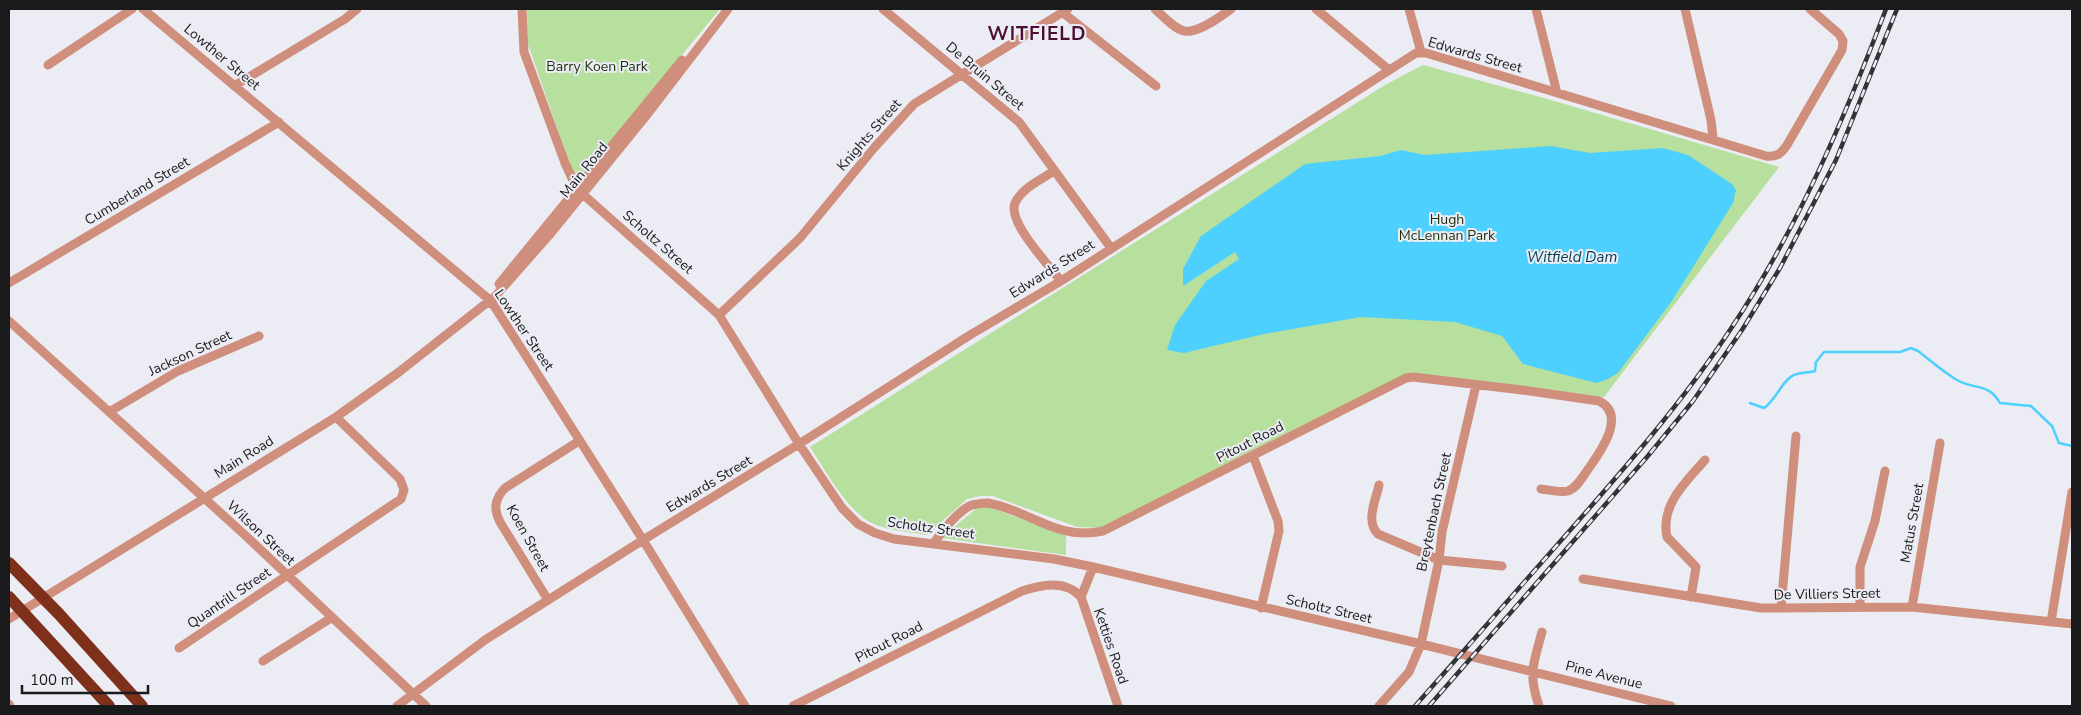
<svg xmlns="http://www.w3.org/2000/svg" width="2081" height="715" font-family="'Nunito Sans',sans-serif">
	<style>
		.green { fill: #b7df9e }
		.water { fill: #4ed0fe }
		.lines { fill: none; stroke-linecap: round; stroke-linejoin: round }
		.stream { stroke: #4ed0fe; stroke-width: 2.5 }
		.minor { stroke: #d08e7c; stroke-width: 9 }
		.highway { stroke: #7e301b; stroke-width: 12 }
		.rail-casing { stroke: #333437; stroke-width: 4.5 }
		.rail { stroke: #ebecf4; stroke-width: 2.5; stroke-dasharray: 8; stroke-linecap: butt }
		.labels { text-anchor: middle; dominant-baseline: central; stroke-width: 4; stroke-linejoin: round; paint-order: stroke }
		.street-label { font-size: 14px; fill: #191a1c; stroke: #ebecf4 }
		.park-label { font-size: 14px; fill: #1d310e; stroke: #ebecf4 }
		.water-label { font-size: 15px; font-style: italic; fill: #033e51; stroke: #ebecf4 }
		.district-label { font-size: 19px; font-weight: bold; letter-spacing: 1px; fill: #4c0e32; stroke: #ebecf4 }
	</style>
	<rect width="100%" height="100%" fill="#ebecf4"/>
	<path class="green" d="M527 9H720L576 183 528 44Z
		M1423 65 1551 100 1779 167 1604 397 1471 380 1407 375 1107 528 1077 527 993 496H980L967 499 927 535C909 532 890 531 874 524 848 513 826 471 810 447L1385 85Z
		M990 507 1066 536V555L941 538 977 508Z"/>
	<path class="water" d="M1551 146 1590 153 1663 148 1688 155 1732 184 1736 190 1733 203 1672 301 1618 373 1606 380 1596 383 1523 364 1502 336 1455 322 1361 317 1264 334 1184 353 1167 350 1175 325 1206 281 1239 259 1235 252 1183 286V269L1201 236 1305 164 1380 156 1401 150 1425 155Z"/>
	<g class="lines">
		<path class="stream" d="M1750 403 1764 408C1776 400 1783 379 1794 375 1800 372 1809 373 1815 371L1816 362 1824 352H1900L1911 348 1918 351C1931 361 1943 372 1957 380 1974 390 1988 382 2000 403L2031 406 2052 426 2059 443 2072 446"/>
		<path class="minor" d="M143 9 491 301 643 540 745 706
			M522 9 524 52 565 163 577 189 719 315 799 444 842 508 858 524 875 533 894 539 1054 559 1093 567 1421 644 1671 706
			M883 9 1019 122 1111 248
			M1155 9C1163 16 1173 28 1184 31 1198 34 1221 16 1231 9
			M1316 9 1389 70
			M1409 9 1421 52
			M1536 9 1557 93
			M1685 9 1711 120 1713 138
			M1062 12 1156 86
			M48 65 132 9
			M234 86 345 19 357 9
			M1054 171C1042 179 1022 188 1015 203 1007 222 1049 265 1061 281
			M9 283 279 122
			M499 284 682 60
			M719 315 800 238 874 148 914 104 1068 9
			M9 321 246 536 426 706
			M109 412 178 371 259 336
			M1253 456 1278 521 1279 531 1261 608
			M1379 485C1376 500 1365 521 1378 534L1439 560 1502 566
			M934 543C941 532 960 509 972 505 977 504 983 503 988 503 1031 511 1057 541 1103 531L1406 378 1413 377 1522 390 1599 401C1627 415 1601 451 1589 468 1583 476 1578 487 1568 491 1560 493 1550 490 1541 489
			M1093 567 1081 597 1118 706
			M1583 579 1761 608 1912 607 2072 624
			M1691 597 1696 567 1667 537C1660 505 1686 482 1705 460
			M548 600 500 522C493 508 495 499 505 488L579 441
			M1860 607V567L1875 521 1885 471
			M1912 607 1940 443
			M1781 608 1796 436
			M9 619 336 417 399 372 484 305 491 301 551 233 646 116 728 9
			M2051 622 2072 492
			M179 648 401 499 404 490 400 479 336 417
			M263 661 331 618
			M9 704 10 706
			M397 706 485 640 643 540 799 444 970 335 1061 281 1416 53H1426L1766 156C1777 157 1781 154 1787 145L1842 50 1843 41 1839 34 1810 9
			M793 706 1022 591C1041 585 1065 579 1081 597
			M1379 706 1409 672 1421 644 1439 560 1442 532 1476 385
			M1539 706C1528 673 1533 665 1542 632"/>
		<path class="highway" d="M9 563 59 614 142 706
			M9 597 109 706"/>
		<defs>
			<path id="rail" d="M1415 706C1465 650 1515 593 1565 536 1624 469 1683 402 1732 327 1798 228 1844 119 1886 9
				M1429 706 1647 457 1693 401 1742 330 1780 268 1836 160 1897 9"/>
		</defs>
		<use href="#rail" class="rail-casing"/>
		<use href="#rail" class="rail"/>
	</g>
	<g class="labels">
		<g class="street-label">
			<text transform="translate(1475 55) rotate(16)">Edwards Street</text>
			<text transform="translate(222 57) rotate(40)">Lowther Street</text>
			<text transform="translate(985 76) rotate(40)">De Bruin Street</text>
			<text transform="translate(869 135) rotate(-49)">Knights Street</text>
			<text transform="translate(584 170) rotate(-51)">Main Road</text>
			<text transform="translate(137 191) rotate(-31)">Cumberland Street</text>
			<text transform="translate(658 242) rotate(41)">Scholtz Street</text>
			<text transform="translate(1052 269) rotate(-32)">Edwards Street</text>
			<text transform="translate(524 330) rotate(56)">Lowther Street</text>
			<text transform="translate(190 353) rotate(-25)">Jackson Street</text>
			<text transform="translate(1250 442) rotate(-27)">Pitout Road</text>
			<text transform="translate(244 457) rotate(-32)">Main Road</text>
			<text transform="translate(709 484) rotate(-31)">Edwards Street</text>
			<text transform="translate(1434 512) rotate(-78)">Breytenbach Street</text>
			<text transform="translate(1912 523) rotate(-80)">Matus Street</text>
			<text transform="translate(931 528) rotate(8)">Scholtz Street</text>
			<text transform="translate(261 533) rotate(43)">Wilson Street</text>
			<text transform="translate(528 538) rotate(61)">Koen Street</text>
			<text transform="translate(1827 594) rotate(-1)">De Villiers Street</text>
			<text transform="translate(229 598) rotate(-34)">Quantrill Street</text>
			<text transform="translate(1329 609) rotate(13)">Scholtz Street</text>
			<text transform="translate(889 642) rotate(-27)">Pitout Road</text>
			<text transform="translate(1111 646) rotate(71)">Ketties Road</text>
			<text transform="translate(1604 675) rotate(14)">Pine Avenue</text>
		</g>
		<g class="park-label">
			<text x="597" y="66">Barry Koen Park</text>
			<text x="1447" y="219">Hugh<tspan x="1447" dy="16">McLennan Park</tspan></text>
		</g>
		<g class="water-label">
			<text x="1572" y="257">Witfield Dam</text>
		</g>
		<g class="district-label">
			<text x="1037" y="34">WITFIELD</text>
		</g>
	</g>
	<rect width="2081" height="715" fill="none" stroke="#191a1c" stroke-width="20"/>
	<path d="M22 685v8h126v-8" fill="none" stroke="#191a1c" stroke-width="2.5"/>
	<text x="30" y="685" font-size="15" fill="#191a1c" stroke="#ebecf4" stroke-width="4" paint-order="stroke">100 m</text>
</svg>
